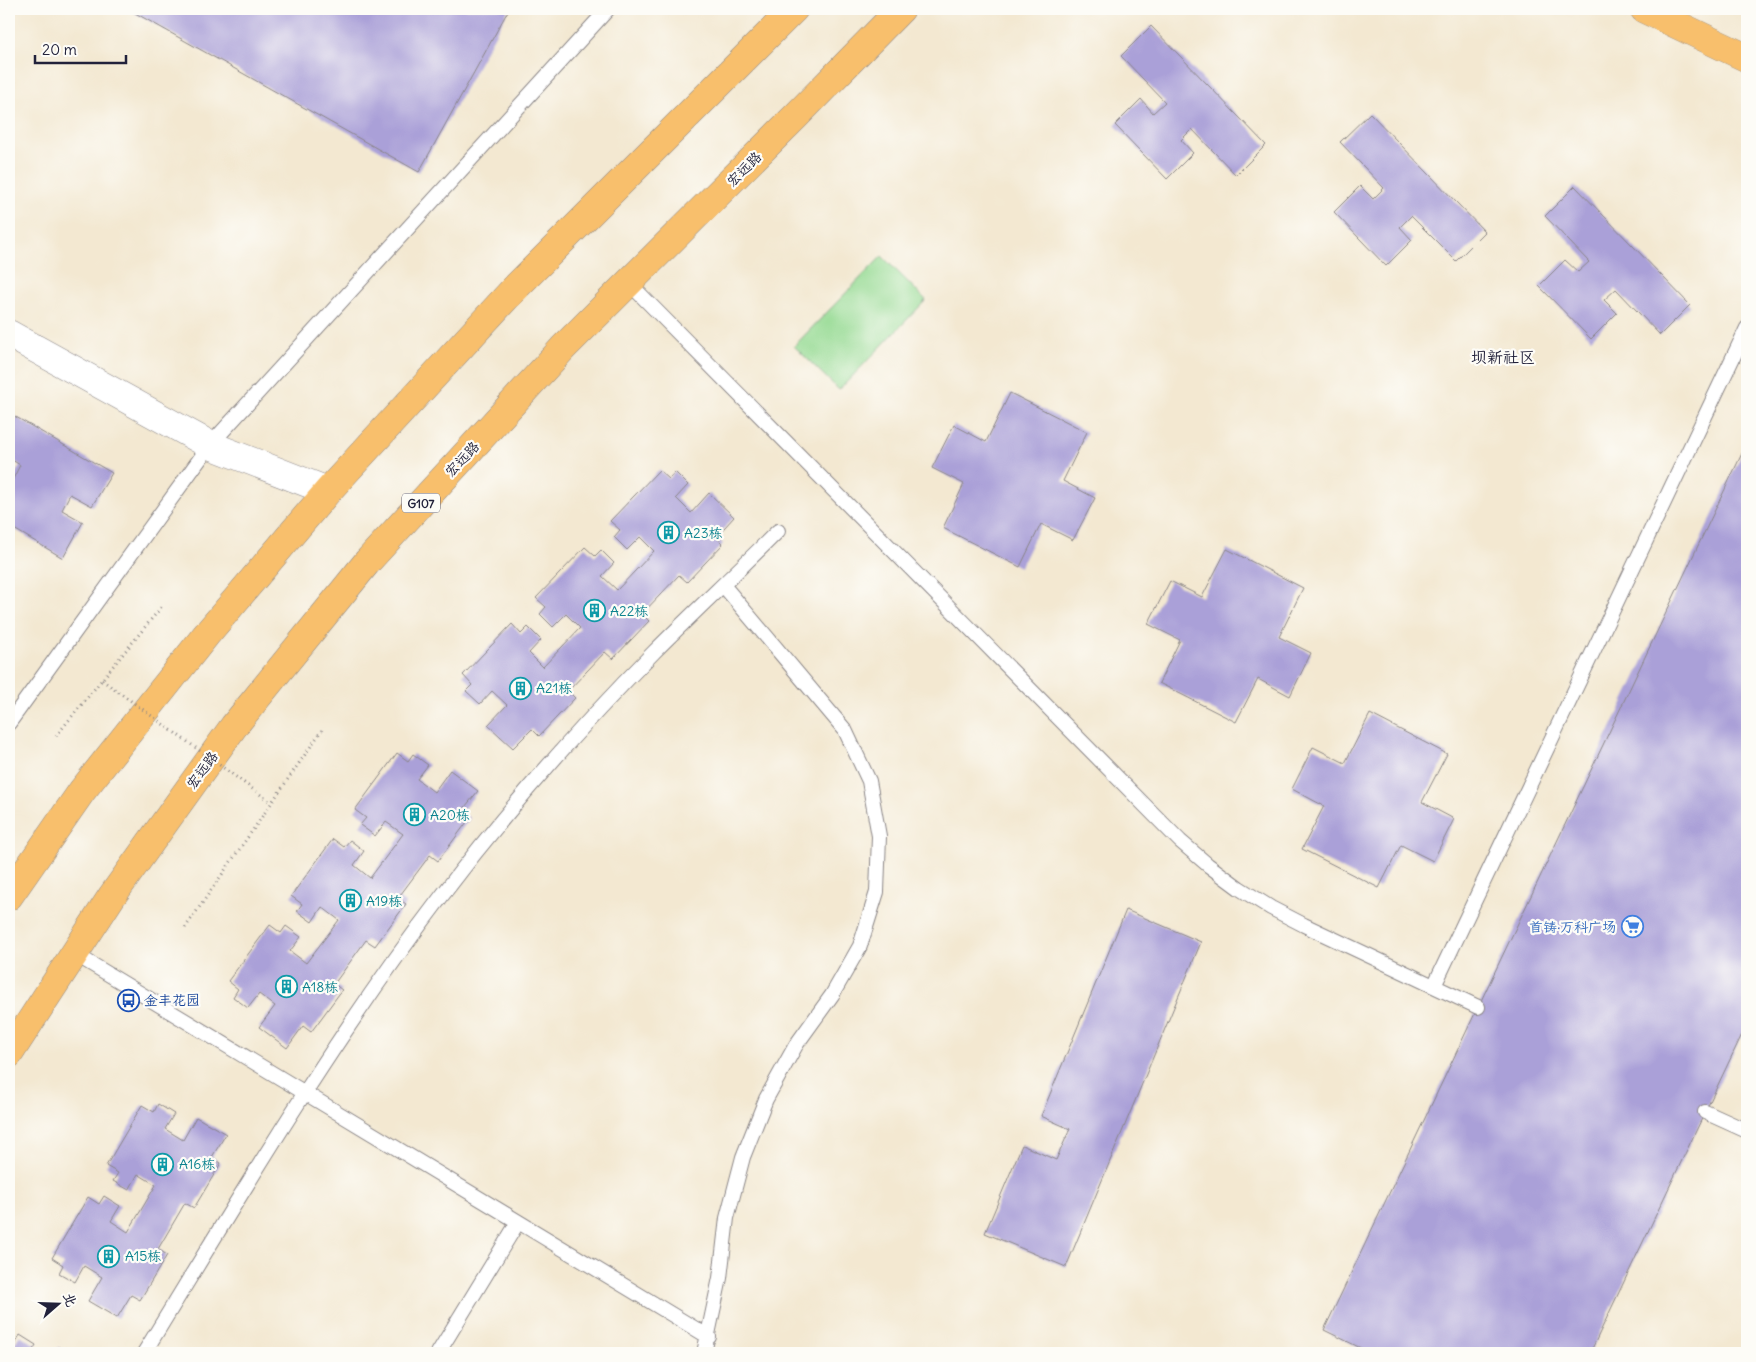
<svg xmlns="http://www.w3.org/2000/svg" width="1756" height="1362" font-family="Delius,'LXGW WenKai TC',sans-serif">
	<style>
		.green { fill: #95da93; stroke: #5c7e67 }
		.building { fill: #aaa0d8 }
		.lines { fill: none; stroke-linecap: round; stroke-linejoin: round }
		.lane-casing { stroke: #8a8586; stroke-width: 16 }
		.street-casing { stroke: #8a8586; stroke-width: 29 }
		.primary-casing { stroke: #8a8586; stroke-width: 29 }
		.highway-casing { stroke: #8a8586; stroke-width: 29 }
		.path { stroke: #8a8586; stroke-width: 3; stroke-dasharray: 1 4; stroke-linecap: butt }
		.lane { stroke: #fff; stroke-width: 14 }
		.street { stroke: #fff; stroke-width: 28 }
		.primary { stroke: #f8bf6c; stroke-width: 28 }
		.highway { stroke: #f8bf6c; stroke-width: 28 }
		.path-bridge { stroke: #8a8586; stroke-width: 3; stroke-dasharray: 1 4; stroke-linecap: butt }
		.labels { text-anchor: middle; dominant-baseline: central; stroke-width: 4.5; stroke-linejoin: round; paint-order: stroke }
		.shield { fill: #fdfcf7; stroke: #646373; stroke-width: 1 }
		.shield-label { font-size: 12px; font-weight: bold; fill: #22223b }
		.street-label { font-size: 14px; fill: #22223b; stroke: #fdfcf7 }
		.culture-label { font-size: 14px; fill: #0d838f; stroke: #fdfcf7; text-anchor: start }
		.shop-label { font-size: 14px; fill: #366cbe; stroke: #fdfcf7; text-anchor: end }
		.transit-label { font-size: 14px; fill: #164399; stroke: #fdfcf7; text-anchor: start }
		.quarter-label { font-size: 16px; fill: #22223b; stroke: #fdfcf7 }
	</style>
	<rect width="100%" height="100%" fill="#fdfcf7"/>
	<filter id="ink" filterUnits="userSpaceOnUse"><feTurbulence type="fractalNoise" baseFrequency=".02" numOctaves="2"/><feDisplacementMap in="SourceGraphic" scale="10" xChannelSelector="R" yChannelSelector="G"/><feConvolveMatrix kernelMatrix="1 2 1 2 8 2 1 2 1" color-interpolation-filters="sRGB"/></filter>
	<filter id="wash" filterUnits="userSpaceOnUse"><feTurbulence type="fractalNoise" baseFrequency=".0096" numOctaves="4" result="noise"/><feDisplacementMap in="SourceGraphic" scale="20" xChannelSelector="R" yChannelSelector="G"/><feGaussianBlur stdDeviation="1.12" result="paint"/><feColorMatrix in="noise" values="0 0 0 0 0 0 0 0 0 0 0 0 0 0 0 0 0 1.4 0 .05"/><feComposite in="paint" operator="in"/></filter>
	<g filter="url(#wash)">
		<rect width="100%" height="100%" fill="#f3e8d1"/>
		<path class="green" d="M882 256 926 300 839 390 794 346Z"/>
		<g id="blocks">
			<path class="building" d="M128 9H509L419 172Z
				M1151 26 1266 145 1236 175 1192 129 1181 140 1193 153 1167 179 1115 125 1141 99 1153 113 1165 102 1121 56Z
				M1370 113 1485 232 1456 261 1411 216 1400 227 1412 240 1386 266 1334 212 1360 186 1373 199 1384 188 1340 142Z
				M1575 186 1690 305 1660 335 1616 289 1604 300 1617 313 1591 339 1539 286 1565 260 1578 272 1589 262 1545 216Z
				M1010 393 1087 432 1063 481 1095 498 1073 540 1041 524 1020 567 943 528 964 484 932 468 954 425 986 442Z
				M9 413 112 473 92 506 70 494 62 510 83 522 63 558 9 526V479L12 481 20 465 9 458Z
				M1747 443V1024L1590 1353H1371L1324 1330Z
				M659 470 669 479 675 472 688 485 676 498 691 513 709 493 734 517 716 537 723 544 687 582 679 575 642 614 649 621 613 659 605 652 568 691 575 698 539 736 532 729 513 748 488 725 507 705 492 691 480 704 466 691 472 685 463 675 512 624 521 634 528 627 541 640 529 653 543 667 580 628 566 614 553 627 540 614 546 607 536 598 585 547 595 556 601 550 614 563 602 576 617 590 654 551 640 537 627 550 614 537 620 530 610 521Z
				M1227 549 1303 588 1279 637 1311 653 1290 696 1258 679 1236 722 1159 683 1180 640 1148 624 1170 581 1202 597Z
				M1370 714 1447 754 1422 802 1454 819 1433 861 1401 845 1379 888 1302 849 1324 806 1292 789 1313 747 1345 763Z
				M397 753 408 761 413 754 428 765 417 779 434 792 450 770 478 791 461 812 470 818 438 861 430 855 398 898 406 904 375 946 366 940 334 984 342 990 311 1032 303 1026 287 1048 259 1027 275 1006 259 994 248 1008 233 997 238 989 228 981 270 925 281 933 286 926 301 937 290 951 306 963 339 920 322 907 312 922 297 911 302 904 291 896 333 839 344 847 350 840 364 851 354 865 370 878 403 834 386 822 375 836 360 825 366 818 355 810Z
				M1126 910 1201 942 1066 1267 985 1233 1022 1145 1056 1160 1070 1129 1041 1116Z
				M158 1104 174 1114 165 1129 183 1140 196 1117 226 1134 212 1157 221 1163 194 1208 185 1203 158 1249 167 1255 140 1300 131 1295 117 1318 88 1301 102 1277 84 1266 75 1282 59 1273 63 1265 52 1258 88 1197 99 1204 104 1196 120 1206 111 1221 128 1232 156 1185 138 1174 129 1190 113 1181 118 1173 106 1166 142 1105 154 1112Z
				M20 1335 36 1345 31 1353H9V1339L15 1343Z
				M58 1347 68 1353H55Z"/>
		</g>
	</g>
	<g filter="url(#ink)">
		<use href="#blocks" fill-opacity="0" stroke="#8a8586" stroke-width="1"/>
		<g class="lines">
			<defs>
				<path id="lane" d="M629 283 1180 841 1208 865 1239 888 1271 908 1304 925 1478 1007
					M9 723 210 445 608 9
					M75 954 709 1337
					M1434 986 1747 328
					M1705 1112 1747 1131
					M144 1353C239 1198 331 1041 441 897 506 811 578 729 654 652 695 611 737 572 778 531
					M438 1353 518 1222
					M704 1353 720 1278 727 1218 743 1157 766 1099 796 1045 832 995 860 946 877 892 879 836 869 781 845 730 723 585"/>
				<path id="street" d="M9 334 210 445 328 491"/>
				<path id="primary" d="M1644 9 1747 58"/>
				<path id="highway" d="M9 896 82 791 206 635 328 491 514 289 794 9
					M9 1054 112 896 234 726 368 561 564 347 795 117 901 9"/>
			</defs>
			<use href="#lane" class="lane-casing"/>
			<use href="#street" class="street-casing"/>
			<use href="#primary" class="primary-casing"/>
			<use href="#highway" class="highway-casing"/>
			<path class="path" d="M56 736 163 605
				M185 928 322 730"/>
			<use href="#lane" class="lane"/>
			<use href="#street" class="street"/>
			<use href="#primary" class="primary"/>
			<use href="#highway" class="highway"/>
			<path class="path-bridge" d="M102 680 272 803"/>
		</g>
	</g>
	<defs>
		<symbol id="building-ring" viewBox="-11 -11 22 22"><circle r="9.5" fill="#fdfcf7" stroke="#0f9aa8" stroke-width="1.5"/><path d="M-4-6H4V6H1V3H-1V6H-4ZM-2.5-4.3h1.7v1.8h-1.7ZM.8-4.3h1.7v1.8H.8ZM-2.5-1h1.7V.8h-1.7ZM.8-1h1.7V.8H.8Z" fill="#0f9aa8"/></symbol>
		<symbol id="supermarket-ring" viewBox="-11 -11 22 22"><circle r="9.5" fill="#fdfcf7" stroke="#3f7fe0" stroke-width="1.5"/><path d="M-6-5.5h2.5l.6 2H6L4.5 2H-2.5L-4.4-4H-6ZM-1.5 3.2a1.3 1.3 0 1 0 .1 0ZM3 3.2a1.3 1.3 0 1 0 .1 0Z" fill="#3f7fe0"/></symbol>
		<symbol id="bus-ring" viewBox="-11 -11 22 22"><circle r="9.5" fill="#fdfcf7" stroke="#1a4fb4" stroke-width="1.5"/><path d="M-5-6H5V4H4V6H2V4H-2V6H-4V4H-5ZM-3.5-4V0h7V-4ZM-3.5 1.2v1.5H-2V1.2ZM2 1.2v1.5H3.5V1.2Z" fill="#1a4fb4"/></symbol>
	</defs>
	<g fill-rule="evenodd">
		<use href="#building-ring" x="656" y="520" width="25" height="25"/>
		<use href="#building-ring" x="582" y="598" width="25" height="25"/>
		<use href="#building-ring" x="508" y="676" width="25" height="25"/>
		<use href="#building-ring" x="402" y="802" width="25" height="25"/>
		<use href="#building-ring" x="338" y="888" width="25" height="25"/>
		<use href="#supermarket-ring" x="1620" y="914" width="25" height="25"/>
		<use href="#building-ring" x="274" y="974" width="25" height="25"/>
		<use href="#bus-ring" x="116" y="988" width="25" height="25"/>
		<use href="#building-ring" x="150" y="1152" width="25" height="25"/>
		<use href="#building-ring" x="96" y="1244" width="25" height="25"/>
	</g>
	<g class="labels">
		<rect class="shield" x="402" y="493.5" width="38" height="19" rx="4"/>
		<g class="shield-label">
			<text x="421" y="503">G107</text>
		</g>
		<g class="street-label">
			<text transform="translate(744 169) rotate(-45)">宏远路</text>
			<text transform="translate(462 459) rotate(-47)">宏远路</text>
			<text transform="translate(202 770) rotate(-54)">宏远路</text>
		</g>
		<g class="culture-label">
			<text x="684" y="533">A23栋</text>
			<text x="610" y="611">A22栋</text>
			<text x="536" y="688">A21栋</text>
			<text x="430" y="815">A20栋</text>
			<text x="366" y="901">A19栋</text>
			<text x="302" y="987">A18栋</text>
			<text x="179" y="1164">A16栋</text>
			<text x="125" y="1256">A15栋</text>
		</g>
		<g class="shop-label">
			<text x="1616" y="927">首铸·万科广场</text>
		</g>
		<g class="transit-label">
			<text x="144" y="1000">金丰花园</text>
		</g>
		<g class="quarter-label">
			<text x="1503" y="357">坝新社区</text>
		</g>
	</g>
	<rect width="1756" height="1362" fill="none" stroke="#fdfcf7" stroke-width="30"/>
	<g transform="translate(58 1304) rotate(70)" stroke="#fdfcf7" stroke-width="4" paint-order="stroke">
	<path d="M0-4L9 19L0 12L-9 19Z" fill="#22223b"/>
	<text y="-8" font-size="14" font-weight="bold" text-anchor="middle" fill="#22223b">北</text>
	</g>
	<path d="M35 55v8h91v-8" fill="none" stroke="#22223b" stroke-width="2.5"/>
	<text x="42" y="55" font-size="15" fill="#22223b" stroke="#fdfcf7" stroke-width="4" paint-order="stroke">20 m</text>
</svg>
